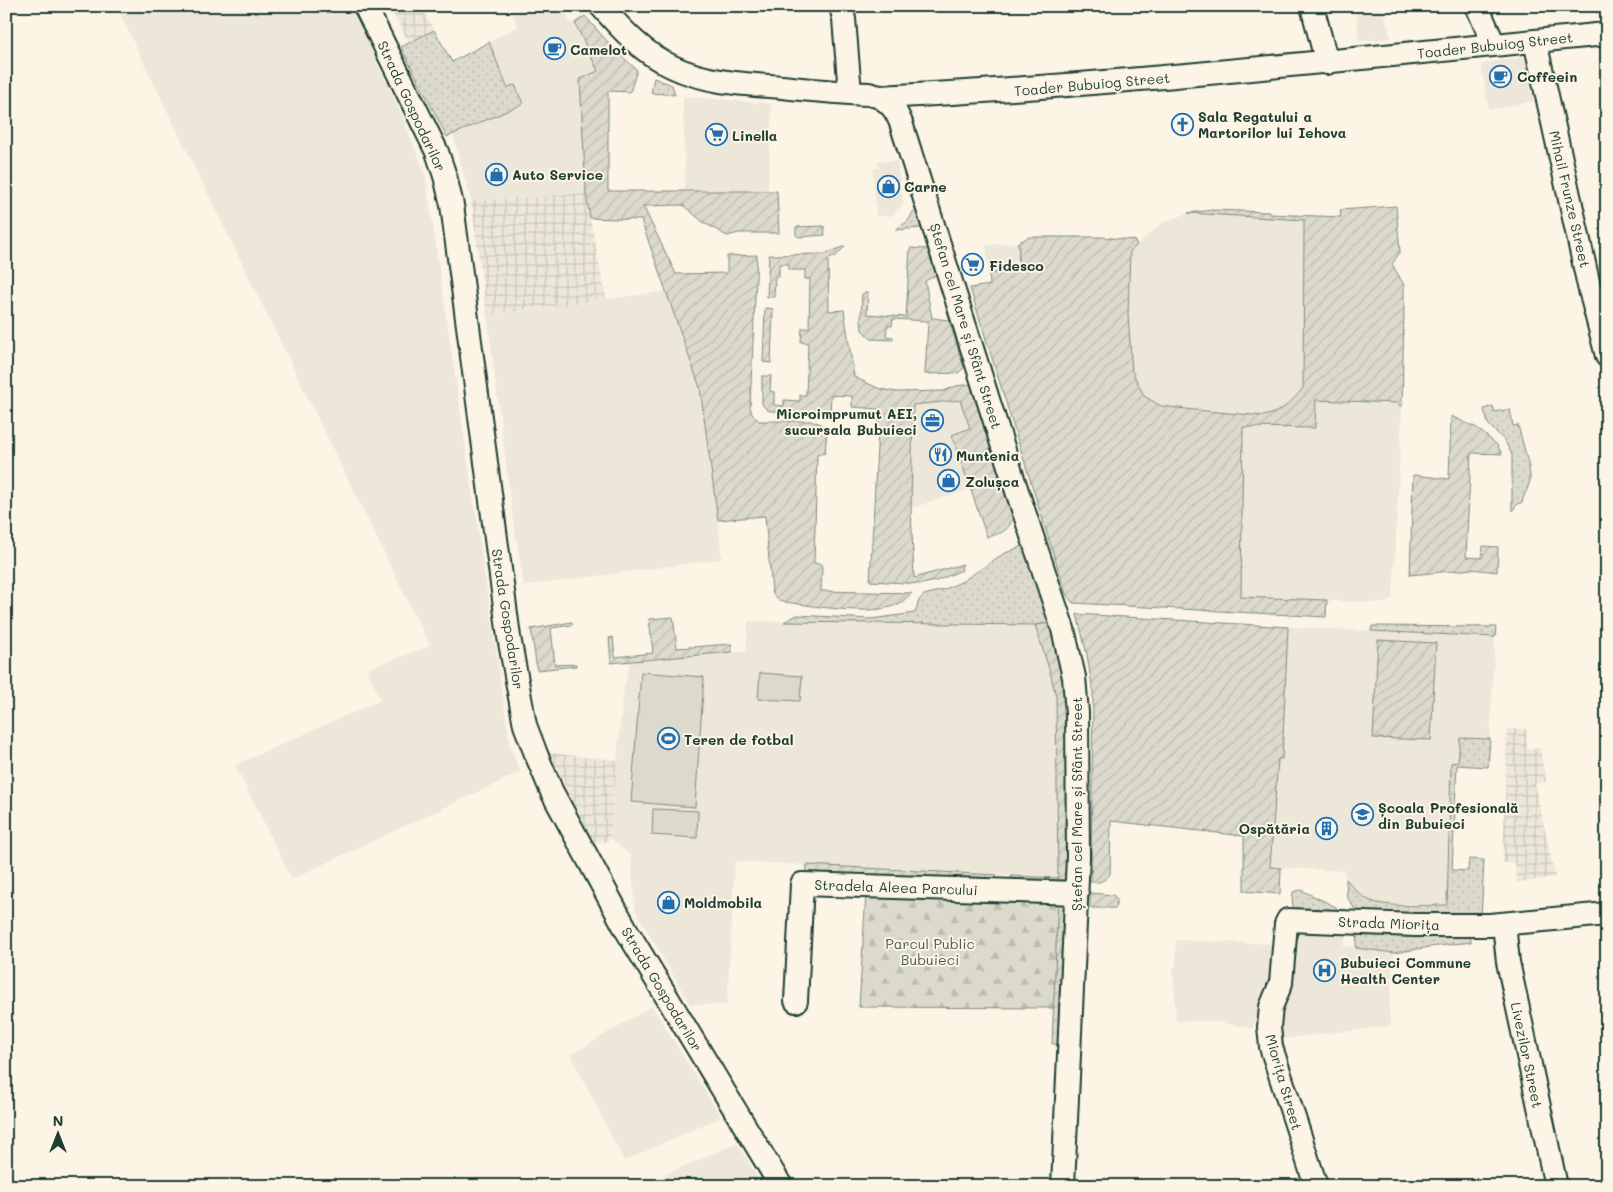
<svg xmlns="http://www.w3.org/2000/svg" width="1613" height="1192" font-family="Mali,sans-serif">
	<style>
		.built { fill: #ece7d8 }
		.industrial { fill: url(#industrial-grid) }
		.grass { fill: url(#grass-dots); stroke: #7e8c80 }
		.forest { fill: url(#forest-firs); stroke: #7e8c80 }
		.garden { fill: url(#garden-furrows); stroke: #7e8c80 }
		.pitch { fill: #dcdacc; stroke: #7e8c80 }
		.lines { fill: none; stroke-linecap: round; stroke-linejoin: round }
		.minor-casing { stroke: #1f3d34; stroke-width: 26 }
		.minor { stroke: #fcf5e5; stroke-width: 22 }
		.labels { text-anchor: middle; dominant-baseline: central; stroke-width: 4; stroke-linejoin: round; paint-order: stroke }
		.street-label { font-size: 14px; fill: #1f3d34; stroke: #fcf5e5 }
		.poi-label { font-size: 14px; font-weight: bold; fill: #1f3d34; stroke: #fcf5e5; text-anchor: start }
		.park-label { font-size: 14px; fill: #455c52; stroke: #fcf5e5 }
	</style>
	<defs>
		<pattern id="industrial-grid" width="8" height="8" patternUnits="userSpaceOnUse" patternTransform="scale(1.25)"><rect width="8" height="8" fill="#ece7d8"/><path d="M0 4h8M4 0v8" fill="none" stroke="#cac7ba"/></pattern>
		<pattern id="grass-dots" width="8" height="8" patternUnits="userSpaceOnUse" patternTransform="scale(1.25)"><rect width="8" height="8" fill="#dcdacc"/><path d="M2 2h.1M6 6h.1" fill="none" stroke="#bcbcb0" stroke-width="1.8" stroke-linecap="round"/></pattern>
		<pattern id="forest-firs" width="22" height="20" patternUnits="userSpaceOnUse" patternTransform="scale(1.25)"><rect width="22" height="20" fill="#dcdacc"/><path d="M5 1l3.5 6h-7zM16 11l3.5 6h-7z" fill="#bcbcb0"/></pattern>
		<pattern id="garden-furrows" width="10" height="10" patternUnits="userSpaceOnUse" patternTransform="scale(1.25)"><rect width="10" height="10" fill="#dcdacc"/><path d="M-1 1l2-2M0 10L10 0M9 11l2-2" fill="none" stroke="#bcbcb0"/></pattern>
	</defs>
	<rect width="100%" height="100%" fill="#fcf5e5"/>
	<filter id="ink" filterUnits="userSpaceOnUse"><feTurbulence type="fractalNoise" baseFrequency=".02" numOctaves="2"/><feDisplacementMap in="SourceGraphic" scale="10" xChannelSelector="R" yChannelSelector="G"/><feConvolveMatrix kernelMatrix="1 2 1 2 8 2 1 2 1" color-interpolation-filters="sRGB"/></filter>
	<g filter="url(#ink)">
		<path class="built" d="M116 6H350L398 106 425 173 510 745 520 772 292 879 235 765 381 700 367 669 430 646 304 390Z
			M510 6H562L570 23H575L598 71 580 79 586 193 471 201 453 134 523 104 507 87 489 42 518 26 509 7Z
			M1382 7 1391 38 1359 41 1356 12Z
			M1523 57 1526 61 1534 101 1489 110 1481 64Z
			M683 96 772 104 768 191 685 192Z
			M878 161H897L903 204 891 216H876L873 169 879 168Z
			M1188 213 1304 219 1303 388 1291 403 1274 415 1263 416 1195 410 1161 406 1144 396 1132 372 1128 315 1131 250 1163 222Z
			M1017 243 1019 246 1018 268 989 274 986 245Z
			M667 291 700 388 715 489 722 559 524 586 513 519 487 315Z
			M960 400 970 428 952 435 971 489 911 508 913 405Z
			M1316 400 1397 403 1402 407 1393 597 1386 603 1241 597 1243 427 1315 428Z
			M748 621 1035 625 1050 672 1056 696 1058 879 735 861 727 1005 690 1004 638 915 635 908 631 856 610 838 623 693 630 661 717 652H746Z
			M1288 627 1495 637 1490 739 1460 738 1458 763H1451L1447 905 1383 904 1370 901 1357 891 1346 879 1344 871 1270 867 1278 758H1282Z
			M1290 931 1345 934 1344 946 1394 953 1389 1012 1391 1026 1279 1039 1280 1002Z
			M1176 940 1277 944 1278 966 1266 989 1252 1028 1211 1021H1176L1173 967 1176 966Z
			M652 1006 721 1117 624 1161 571 1055Z
			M737 1143 763 1186H640Z"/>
		<path class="industrial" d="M389 6H421L434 30 409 43Z
			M586 193 590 218 606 299 487 315 471 201Z
			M1507 729H1527V749L1540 748 1546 782 1535 784 1555 877 1517 883 1515 863H1503Z
			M549 753 617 760 610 838 605 842 593 841Z"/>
		<path class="grass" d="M434 30 452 62 489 42 507 87 515 85 523 104 447 137 401 47Z
			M654 78 672 85 675 95 651 93Z
			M916 211 921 228 895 230 908 221 913 212Z
			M1493 406 1495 412 1510 409 1513 426 1518 425C1521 438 1531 468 1530 480 1529 488 1523 495 1522 503H1518L1512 511V455L1505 441 1488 424 1484 409Z
			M1025 545 1052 623 1035 625 784 622 797 615 871 619 915 613 919 600 924 595 943 590 963 581 1003 554Z
			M1372 626 1496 627 1495 637 1371 631Z
			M1460 738 1490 739 1488 767 1457 765 1452 870 1468 871 1469 859 1484 860 1481 920 1360 917 1347 897 1346 879C1353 887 1359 895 1369 900 1383 908 1428 905 1447 905L1451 763 1458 762Z
			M1301 890 1336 907 1338 911 1299 913C1291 907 1292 902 1293 892Z
			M1470 930 1471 942 1430 947 1394 953 1356 948 1357 932Z"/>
		<path class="forest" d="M866 893 1058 899 1054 1008 859 1007Z"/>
		<path class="garden" d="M585 16 613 48 637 70 630 92 608 91V191H777L779 233H739L727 236 703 222 683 205 643 206 676 274 727 273V256L757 255 750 407 752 414 759 421H810L819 423 827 430 825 453 817 455 814 563 822 564 821 591 912 593C908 596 904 601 900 603 876 618 807 605 779 601L772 592 765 516 718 520 700 388 641 220 590 218 586 193 580 79 598 71 575 23Z
			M1396 206 1400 252 1392 264 1404 285V309L1402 407 1397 403 1316 400 1315 428 1243 427 1241 597 1327 600 1326 617 1073 603 1066 594 970 288 990 285 989 274 1018 268 1019 246 1017 243 1029 237H1101L1134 240 1137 245 1130 251 1128 315 1132 371 1144 396 1161 406 1195 410 1263 416C1281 413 1292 402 1303 388L1304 220 1188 213 1212 210 1269 212V214L1341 217 1340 210Z
			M824 226 825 235 799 237 796 235V227Z
			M845 246 836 256 828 259 829 311 844 310 854 377 880 389 897 392 944 391 956 386 972 384 1012 515C1012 530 1000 534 987 537L952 435 970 428 960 400 913 405 911 508 914 578 963 564 961 567 962 570 936 581 922 584 870 581 879 409 852 407V396L831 395 830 414 771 411 767 410 762 404V376H771L770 391 774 392V405L784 406V400L800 401V395H806L808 343 801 342 802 328H809L810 279H805V270H789V264H779V277H775L774 297H767L769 255 824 254Z
			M910 248 928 249 936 275 925 281 932 318 949 320 964 368 958 373 925 374 928 321 893 319 892 326H887L886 336 893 337V340L871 339 862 330 861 319 862 294 868 292 867 314 906 317Z
			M765 308 773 309 771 363 763 362Z
			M1451 416 1477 428 1497 445 1502 454 1471 453 1466 557 1482 558 1483 546 1498 547 1497 572 1472 569 1410 575 1413 475 1449 479Z
			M1077 614 1288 627 1282 759H1278L1270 867 1281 868 1280 894 1244 891V836L1111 821 1110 874C1105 881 1099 883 1091 882L1093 692 1087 655Z
			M673 617 677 648 732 644V652L611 663 609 638 613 637 615 657 653 653 649 619Z
			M572 622V625L551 628 555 665 576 664V666L537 670 531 629Z
			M1052 623 1059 650 1068 710 1067 879 1065 885 1014 887 1011 876 1058 878 1056 696 1050 672 1035 625Z
			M1378 640 1436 643 1431 740 1373 738Z
			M807 865 997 875 995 882 806 873Z
			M1090 893 1113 895 1117 899 1116 908H1090Z
			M1058 899 1069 900 1062 1044H1052Z"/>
		<path class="pitch" d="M641 672 704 677 695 807 631 802Z
			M760 673 802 676 800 701 758 699Z
			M653 809 698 811 697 838 652 835Z"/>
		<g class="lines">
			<defs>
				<path id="minor" d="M365 6 437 152 445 176 452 205 509 637 525 725 536 754 552 792 627 931 781 1186
					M601 6C622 30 644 54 673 67 707 83 745 84 782 87 811 90 840 93 869 94L880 97C1123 85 1365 57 1607 34
					M841 6 844 19 850 93
					M1312 6 1327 63
					M1477 6 1494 45
					M1535 41 1589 286 1607 356
					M880 97C892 104 896 111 901 123L1015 485 1063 629 1074 677 1077 713 1078 857 1063 1186
					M1504 924 1508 962 1556 1186
					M796 1001 802 884 1077 893
					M1316 1186 1271 1047 1269 1027 1271 1007 1281 983 1286 924 1288 920 1415 925H1490L1607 914"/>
			</defs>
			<use href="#minor" class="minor-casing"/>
			<use href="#minor" class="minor"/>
		</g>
	</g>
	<defs>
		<symbol id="cafe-ring" viewBox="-11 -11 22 22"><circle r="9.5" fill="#fcf5e5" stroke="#1f6fb2" stroke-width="1.5"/><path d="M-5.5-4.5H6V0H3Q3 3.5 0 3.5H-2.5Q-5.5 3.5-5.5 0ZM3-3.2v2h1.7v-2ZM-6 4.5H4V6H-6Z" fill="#1f6fb2"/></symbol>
		<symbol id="church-ring" viewBox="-11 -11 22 22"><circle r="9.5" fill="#fcf5e5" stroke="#1f6fb2" stroke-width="1.5"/><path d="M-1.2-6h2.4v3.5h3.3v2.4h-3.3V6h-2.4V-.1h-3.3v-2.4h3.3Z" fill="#1f6fb2"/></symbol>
		<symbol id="supermarket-ring" viewBox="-11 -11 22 22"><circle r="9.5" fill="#fcf5e5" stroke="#1f6fb2" stroke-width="1.5"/><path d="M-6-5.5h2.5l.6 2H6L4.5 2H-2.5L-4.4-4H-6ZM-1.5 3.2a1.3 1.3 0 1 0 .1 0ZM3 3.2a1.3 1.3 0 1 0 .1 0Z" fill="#1f6fb2"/></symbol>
		<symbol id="shop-ring" viewBox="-11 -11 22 22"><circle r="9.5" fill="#fcf5e5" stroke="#1f6fb2" stroke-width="1.5"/><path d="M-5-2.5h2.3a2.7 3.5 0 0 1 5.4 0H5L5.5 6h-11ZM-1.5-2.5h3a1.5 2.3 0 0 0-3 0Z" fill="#1f6fb2"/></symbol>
		<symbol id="office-ring" viewBox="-11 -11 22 22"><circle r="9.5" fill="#fcf5e5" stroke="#1f6fb2" stroke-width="1.5"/><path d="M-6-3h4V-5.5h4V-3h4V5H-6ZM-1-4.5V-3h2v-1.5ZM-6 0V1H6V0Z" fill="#1f6fb2"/></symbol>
		<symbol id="restaurant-ring" viewBox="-11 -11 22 22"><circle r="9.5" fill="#fcf5e5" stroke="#1f6fb2" stroke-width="1.5"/><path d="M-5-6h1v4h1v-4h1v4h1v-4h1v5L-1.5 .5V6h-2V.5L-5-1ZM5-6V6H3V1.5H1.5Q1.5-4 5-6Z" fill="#1f6fb2"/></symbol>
		<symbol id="stadium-ring" viewBox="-11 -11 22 22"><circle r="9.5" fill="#fcf5e5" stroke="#1f6fb2" stroke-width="1.5"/><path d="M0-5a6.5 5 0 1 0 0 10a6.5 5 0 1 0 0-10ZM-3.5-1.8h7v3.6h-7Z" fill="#1f6fb2"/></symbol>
		<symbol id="university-ring" viewBox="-11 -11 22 22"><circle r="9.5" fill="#fcf5e5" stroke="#1f6fb2" stroke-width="1.5"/><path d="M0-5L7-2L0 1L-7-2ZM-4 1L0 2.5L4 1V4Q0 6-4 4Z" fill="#1f6fb2"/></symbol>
		<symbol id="building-ring" viewBox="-11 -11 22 22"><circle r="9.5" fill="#fcf5e5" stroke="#1f6fb2" stroke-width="1.5"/><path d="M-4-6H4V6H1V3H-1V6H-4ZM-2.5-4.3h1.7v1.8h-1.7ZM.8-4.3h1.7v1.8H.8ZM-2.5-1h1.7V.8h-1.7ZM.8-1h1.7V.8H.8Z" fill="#1f6fb2"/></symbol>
		<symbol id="hospital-ring" viewBox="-11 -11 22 22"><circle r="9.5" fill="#fcf5e5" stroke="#1f6fb2" stroke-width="1.5"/><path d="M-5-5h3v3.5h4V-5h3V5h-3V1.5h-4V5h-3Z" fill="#1f6fb2"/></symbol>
	</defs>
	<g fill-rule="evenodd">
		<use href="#cafe-ring" x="542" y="36" width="25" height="25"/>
		<use href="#cafe-ring" x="1488" y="64" width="25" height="25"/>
		<use href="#church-ring" x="1170" y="112" width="25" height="25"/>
		<use href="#supermarket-ring" x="704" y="122" width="25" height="25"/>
		<use href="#shop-ring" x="484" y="162" width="25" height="25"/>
		<use href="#shop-ring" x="876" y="174" width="25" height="25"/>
		<use href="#supermarket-ring" x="960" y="252" width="25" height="25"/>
		<use href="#office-ring" x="920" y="408" width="25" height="25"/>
		<use href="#restaurant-ring" x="928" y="442" width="25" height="25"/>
		<use href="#shop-ring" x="936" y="468" width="25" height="25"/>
		<use href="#stadium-ring" x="656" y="726" width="25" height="25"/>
		<use href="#university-ring" x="1350" y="802" width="25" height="25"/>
		<use href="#building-ring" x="1314" y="816" width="25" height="25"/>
		<use href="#shop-ring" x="656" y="890" width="25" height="25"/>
		<use href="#hospital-ring" x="1312" y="958" width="25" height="25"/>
	</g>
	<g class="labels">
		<g class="street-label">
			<text transform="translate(1495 45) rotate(-6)">Toader Bubuiog Street</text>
			<text transform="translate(1092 84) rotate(-5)">Toader Bubuiog Street</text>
			<text transform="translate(412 106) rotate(65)">Strada Gospodarilor</text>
			<text transform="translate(1570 199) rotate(77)">Mihail Frunze Street</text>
			<text transform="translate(966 326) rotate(73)">Ștefan cel Mare și Sfânt Street</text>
			<text transform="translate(508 619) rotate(81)">Strada Gospodarilor</text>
			<text transform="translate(1076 804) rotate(-90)">Ștefan cel Mare și Sfânt Street</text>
			<text transform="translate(896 887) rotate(2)">Stradela Aleea Parcului</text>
			<text transform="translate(1389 923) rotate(2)">Strada Miorița</text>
			<text transform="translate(662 989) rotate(59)">Strada Gospodarilor</text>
			<text transform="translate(1527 1055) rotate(78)">Livezilor Street</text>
			<text transform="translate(1284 1082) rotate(74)">Miorița Street</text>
		</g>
		<g class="poi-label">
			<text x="570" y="49">Camelot</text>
			<text x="1517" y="76">Coffeein</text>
			<text x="1198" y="116">Sala Regatului a<tspan x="1198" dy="16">Martorilor lui Iehova</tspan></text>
			<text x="732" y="135">Linella</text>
			<text x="512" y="174">Auto Service</text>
			<text x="904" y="186">Carne</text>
			<text x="989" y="265">Fidesco</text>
			<text x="917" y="413" text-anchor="end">Microimprumut AEI,<tspan x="917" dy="16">sucursala Bubuieci</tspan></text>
			<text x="956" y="455">Muntenia</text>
			<text x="965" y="481">Zolușca</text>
			<text x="684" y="739">Teren de fotbal</text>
			<text x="1378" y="807">Școala Profesională<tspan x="1378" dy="16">din Bubuieci</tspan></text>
			<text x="1310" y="828" text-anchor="end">Ospătăria</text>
			<text x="684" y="902">Moldmobila</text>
			<text x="1340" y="962">Bubuieci Commune<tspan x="1340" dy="16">Health Center</tspan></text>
		</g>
		<g class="park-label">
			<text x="930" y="943">Parcul Public<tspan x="930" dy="16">Bubuieci</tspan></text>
		</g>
	</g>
	<rect width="1613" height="1192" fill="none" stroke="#fcf5e5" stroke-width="25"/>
	<rect x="12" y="12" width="1588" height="1167" fill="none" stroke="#1f3d34" stroke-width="2" filter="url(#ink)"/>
	<g transform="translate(58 1134)" stroke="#fcf5e5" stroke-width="4" paint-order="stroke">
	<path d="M0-4L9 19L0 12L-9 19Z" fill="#1f3d34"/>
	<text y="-8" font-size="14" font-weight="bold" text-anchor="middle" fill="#1f3d34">N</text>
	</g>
</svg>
